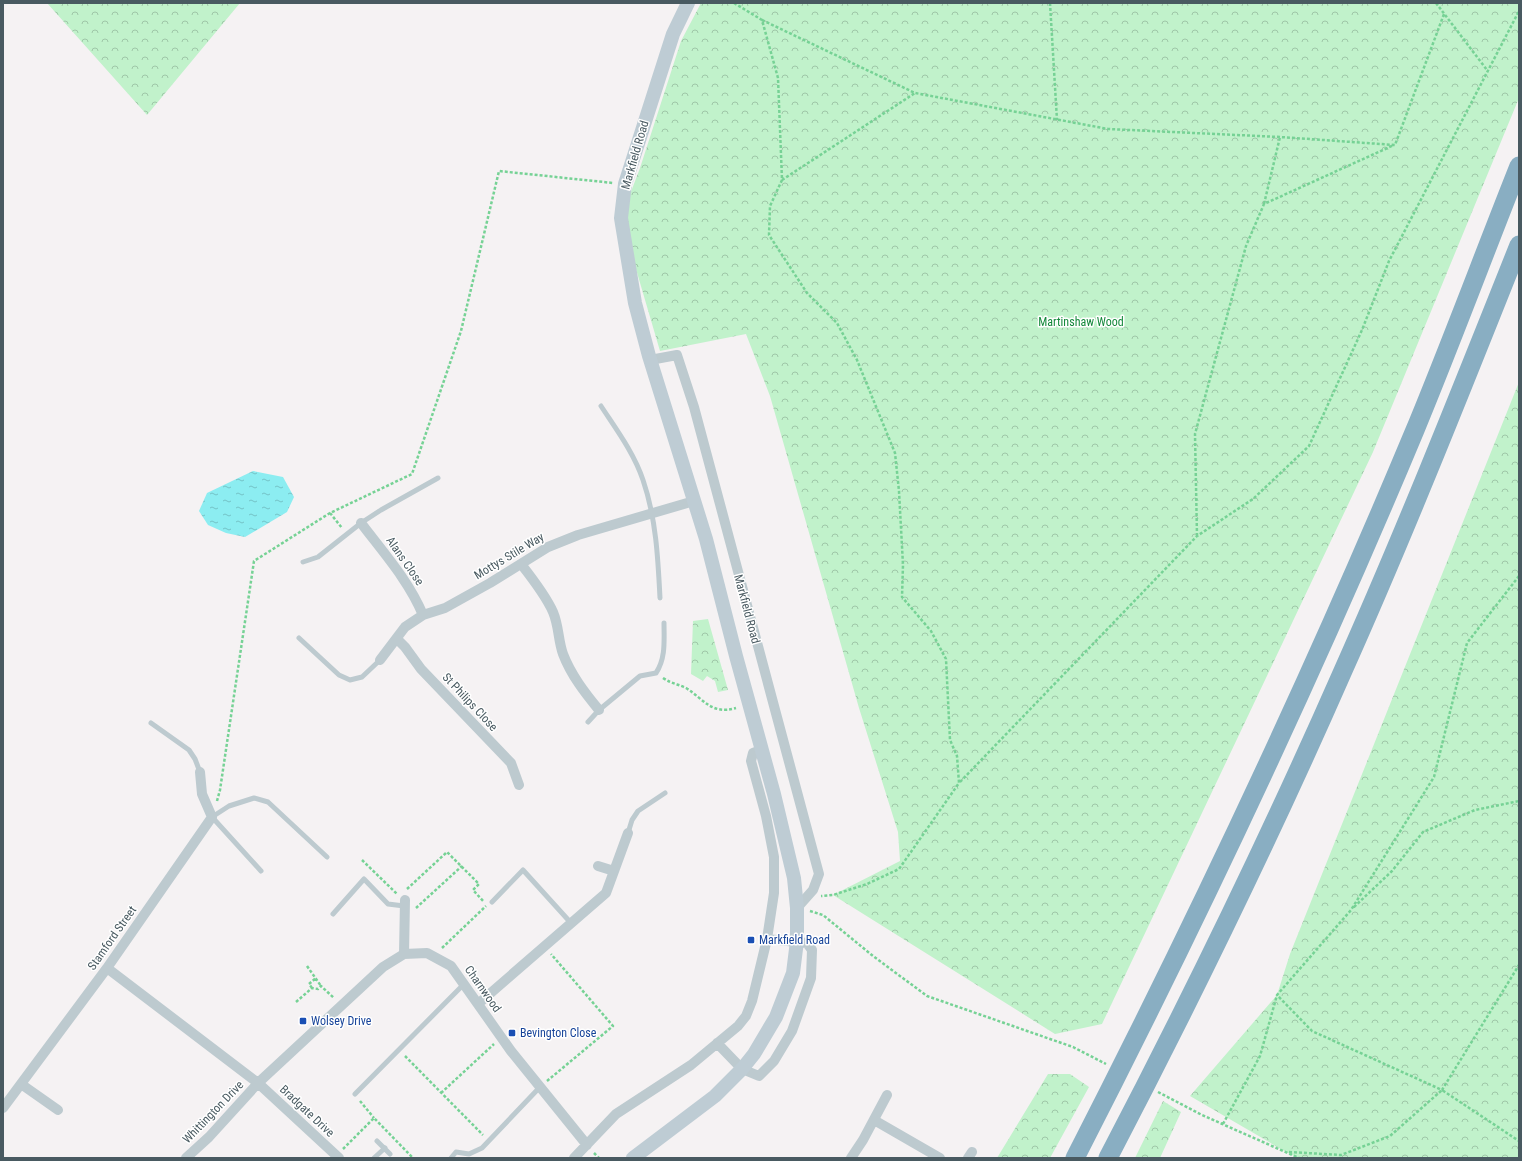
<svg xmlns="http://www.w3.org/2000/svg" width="1522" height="1161" font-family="'Roboto Condensed',sans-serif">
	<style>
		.forest { fill: url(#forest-crowns) }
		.water { fill: url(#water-ripples) }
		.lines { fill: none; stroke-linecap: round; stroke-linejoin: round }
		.path { stroke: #76d295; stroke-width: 2.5; stroke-dasharray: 3 2; stroke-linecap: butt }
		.lane { stroke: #bdcacf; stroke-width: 5 }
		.street { stroke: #bdcacf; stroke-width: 10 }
		.secondary { stroke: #beccd4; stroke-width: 14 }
		.highway { stroke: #89aec2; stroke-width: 19 }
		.transit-dot { fill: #1a4fb4; stroke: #fff; stroke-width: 1.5 }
		.labels { text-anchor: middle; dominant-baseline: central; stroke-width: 3; stroke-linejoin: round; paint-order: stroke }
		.street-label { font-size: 12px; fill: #495a61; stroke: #fff }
		.park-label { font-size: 12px; fill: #13883a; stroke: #fff }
		.transit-label { font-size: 12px; fill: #164399; stroke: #fff; text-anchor: start }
	</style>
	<defs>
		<pattern id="forest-crowns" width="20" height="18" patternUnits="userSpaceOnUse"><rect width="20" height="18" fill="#c1f2cb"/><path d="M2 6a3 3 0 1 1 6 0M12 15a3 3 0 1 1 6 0" fill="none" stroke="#9fc7a8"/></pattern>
		<pattern id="water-ripples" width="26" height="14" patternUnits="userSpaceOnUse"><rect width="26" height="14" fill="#8cedf1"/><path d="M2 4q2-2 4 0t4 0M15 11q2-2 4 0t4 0" fill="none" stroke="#74c3c7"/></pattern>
	</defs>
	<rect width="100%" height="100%" fill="#f5f2f3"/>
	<path class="forest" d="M47 3H240L147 115Z
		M701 3H1519V98L1373 452 1102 1024 1055 1034 833 895 900 861 898 832 859 708 770 396 746 334 660 351 621 218 640 168 681 41Z
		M1519 382V1158H1298L1286 1152 1190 1096 1277 995 1290 954Z
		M708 619 728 690 718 692 715 681 707 676 703 681 691 674 693 621Z
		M1048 1074H1070L1089 1087 1050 1158H997Z
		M1163 1101 1181 1112 1160 1158H1135Z"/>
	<path class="water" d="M253 471 283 477 294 497 287 512 245 537 226 533 208 525 199 511 207 493Z"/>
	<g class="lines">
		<path class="path" d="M734 3 762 20 778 78 782 180 770 206 769 235 807 293 837 323 857 360 895 453 899 491 903 565 902 597 931 631 946 659 950 740 957 756 959 783 899 869 867 884 833 895 821 896
			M1050 3 1057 120
			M1436 3 1487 70
			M762 20 915 93 1108 129 1280 137 1395 145 1444 14
			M782 180 915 93
			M1264 204 1280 137
			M330 513 342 528
			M1197 536 1195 434 1246 246 1264 204 1394 145
			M1519 576 1467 643 1434 777 1351 910 1277 995 1312 1031 1442 1090 1519 965
			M663 678C672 684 678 684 686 688 705 700 711 715 736 708
			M960 782 1197 536 1253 499 1309 446 1362 330 1389 261 1519 11
			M217 801 220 790 254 561 330 513 412 474 461 331 499 171 613 183
			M362 860 397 894
			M407 889 447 852 479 884 473 890 484 902
			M1354 907 1392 871 1423 832 1475 810 1519 801
			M416 908 462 866
			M810 911 823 915 873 956 927 996 1073 1047 1106 1064
			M442 948 486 906
			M307 966 321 986
			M312 988 309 984 316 978
			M296 1002 312 988 318 989 321 986 334 998
			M405 1056 483 1135
			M547 1081 613 1026 551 954
			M1158 1092 1202 1115 1299 1158
			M441 1093 494 1044
			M360 1101 374 1118
			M1223 1124 1260 1056 1277 995
			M343 1149 374 1118 412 1157 411 1158
			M1289 1152 1341 1155 1390 1136 1442 1090 1519 1141
			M594 1153 599 1158"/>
		<path class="lane" d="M601 406C616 429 634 453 643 480 656 518 658 558 660 598
			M303 562 318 557 361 523 381 510 438 478
			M299 638 339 675 350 680 362 677 380 660
			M588 722 599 710 640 676 656 673C666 658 664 640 664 623
			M151 723 189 750 195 759 200 772
			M628 833 632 820 638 811 665 793
			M261 871 212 817 229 806 254 798 268 802 327 857
			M492 902 523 870 571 923
			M333 914 364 879 388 904 404 906
			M355 1094 464 984
			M377 1141 390 1154
			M374 1158 385 1148
			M451 1158 456 1152 469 1154 482 1148 540 1087"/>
		<path class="street" d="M650 360 677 355 694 407 819 874 813 890 797 908
			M361 523C383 552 409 581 423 615
			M521 564C532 578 546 596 553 612 559 626 558 640 563 654 571 675 585 693 599 710
			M397 639 405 647 421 669 511 763 519 785
			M380 660 405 627 423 615 445 608 490 583 548 547 578 535 694 501
			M598 866 614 871
			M404 954 405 900
			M107 968 258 1083 339 1158
			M478 1004 606 893 628 833
			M717 1043 742 1069 759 1076 774 1061 792 1031 811 978 812 950 807 943 767 939
			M21 1084 58 1110
			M3 1108 107 968 212 817 202 794 200 772
			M874 1120 940 1158
			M186 1158 209 1137 258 1083 383 967 404 954 427 953 451 966 511 1051 587 1145
			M574 1158 616 1114 691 1065 738 1026 746 1016 752 1001 767 939 774 893V857L766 816 751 761 753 753 761 750
			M851 1158 863 1140 887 1095
			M968 1158 972 1152"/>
		<path class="secondary" d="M633 1158 715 1096 742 1069 754 1054 776 1017 793 973 797 941V908L794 878 774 794 736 656 706 539 649 356 635 303 621 218 625 184 673 34 688 3"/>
		<path class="highway" d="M1075 1158C1197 920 1312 677 1415 430 1451 343 1484 254 1519 166
			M1108 1158C1191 999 1270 837 1342 673 1405 532 1462 388 1519 245"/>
	</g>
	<g class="transit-dot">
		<rect x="747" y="936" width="8" height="8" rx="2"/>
		<rect x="299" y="1017" width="8" height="8" rx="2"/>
		<rect x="508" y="1029" width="8" height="8" rx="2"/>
	</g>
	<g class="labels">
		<g class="street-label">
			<text transform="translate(635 155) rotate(-74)">Markfield Road</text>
			<text transform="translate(509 556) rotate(-31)">Mottys Stile Way</text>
			<text transform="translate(405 561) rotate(55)">Alans Close</text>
			<text transform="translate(747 609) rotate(75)">Markfield Road</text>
			<text transform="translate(470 702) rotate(47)">St Philips Close</text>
			<text transform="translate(112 938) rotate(-55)">Stamford Street</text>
			<text transform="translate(483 989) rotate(55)">Charnwood</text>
			<text transform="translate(307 1111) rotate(43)">Bradgate Drive</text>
			<text transform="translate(213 1112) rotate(-46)">Whittington Drive</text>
		</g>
		<g class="park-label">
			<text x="1081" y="322">Martinshaw Wood</text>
		</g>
		<g class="transit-label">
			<text x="759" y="940">Markfield Road</text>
			<text x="311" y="1021">Wolsey Drive</text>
			<text x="520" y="1033">Bevington Close</text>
		</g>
	</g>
	<rect width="1522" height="1161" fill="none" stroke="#495a61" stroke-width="8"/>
</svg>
